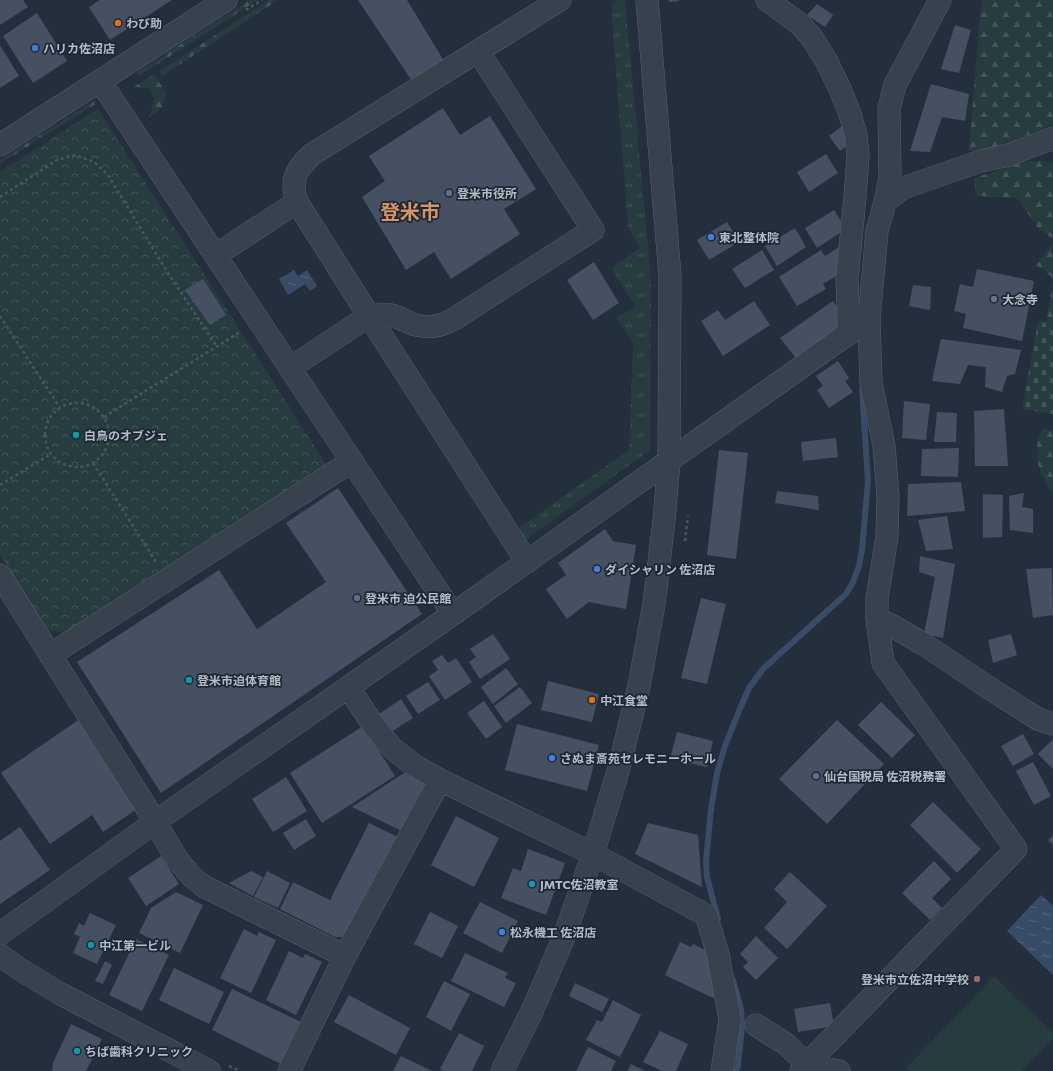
<svg xmlns="http://www.w3.org/2000/svg" width="1053" height="1071" font-family="Commissioner,'Noto Sans JP',sans-serif">
	<style>
		.grass { fill: url(#grass-tufts) }
		.forest { fill: url(#forest-firs) }
		.cemetery { fill: url(#cemetery-stones) }
		.park { fill: url(#park-crowns) }
		.garden { fill: #263c3f }
		.water { fill: url(#water-ripples) }
		.lines { fill: none; stroke-linecap: round; stroke-linejoin: round }
		.stream { stroke: #394c67; stroke-width: 6 }
		.building { fill: #455162 }
		.minor-casing { stroke: #565f6c; stroke-width: 23 }
		.path { stroke: #44595c; stroke-width: 2.5; stroke-dasharray: 3 3; stroke-linecap: butt }
		.minor { stroke: #38414e; stroke-width: 22 }
		.food-dot { fill: #e8710a; stroke: #1d2633; stroke-width: 1.5 }
		.shop-dot { fill: #3f7fe0; stroke: #1d2633; stroke-width: 1.5 }
		.service-dot { fill: #5c6f8a; stroke: #1d2633; stroke-width: 1.5 }
		.worship-dot { fill: #6b7280; stroke: #1d2633; stroke-width: 1.5 }
		.culture-dot { fill: #0f9aa8; stroke: #1d2633; stroke-width: 1.5 }
		.education-dot { fill: #8d6e63; stroke: #1d2633; stroke-width: 1.5 }
		.labels { text-anchor: middle; dominant-baseline: central; stroke-width: 3.5; stroke-linejoin: round; paint-order: stroke }
		.poi-label { font-size: 12px; font-weight: bold; fill: #b4bcc9; stroke: #1d2633; text-anchor: start }
		.town-label { font-size: 20px; font-weight: bold; fill: #d59563; stroke: #1d2633 }
	</style>
	<defs>
		<pattern id="grass-tufts" width="24" height="20" patternUnits="userSpaceOnUse"><rect width="24" height="20" fill="#263c3f"/><path d="M3 7l-1-3M5 7V3M7 7l1-3M15 17l-1-3M17 17v-4M19 17l1-3" fill="none" stroke="#435659"/></pattern>
		<pattern id="forest-firs" width="22" height="20" patternUnits="userSpaceOnUse"><rect width="22" height="20" fill="#263c3f"/><path d="M5 1l3.5 6h-7zM16 11l3.5 6h-7z" fill="#435659"/></pattern>
		<pattern id="cemetery-stones" width="16" height="16" patternUnits="userSpaceOnUse"><rect width="16" height="16" fill="#263c3f"/><path d="M2 7V4a2 2 0 0 1 4 0v3zM10 15v-3a2 2 0 0 1 4 0v3z" fill="#435659"/></pattern>
		<pattern id="park-crowns" width="20" height="18" patternUnits="userSpaceOnUse"><rect width="20" height="18" fill="#263c3f"/><path d="M2 6a3 3 0 1 1 6 0M12 15a3 3 0 1 1 6 0" fill="none" stroke="#435659"/></pattern>
		<pattern id="water-ripples" width="26" height="14" patternUnits="userSpaceOnUse"><rect width="26" height="14" fill="#394c67"/><path d="M2 4q2-2 4 0t4 0M15 11q2-2 4 0t4 0" fill="none" stroke="#53647b"/></pattern>
	</defs>
	<rect width="100%" height="100%" fill="#242f3e"/>
	<path class="grass" d="M617 0H625L651 280 650 450 528 538H522L517 529 629 450 633 344 617 318 635 306 611 268 640 248 628 228 612 20V4Z"/>
	<path class="forest" d="M250 0H258L139 76 137 72Z
		M269 0H278L162 76 160 71Z
		M983 0H1053V124L1016 140 983 152 969 151 980 13Z
		M154 74 166 93 162 108 149 117 155 99 149 89 134 87Z
		M95 100 97 103 0 164V160Z
		M1027 161H1043L1053 163V239L1038 228 1017 198 976 196 974 178Z
		M1053 244V278L1036 265Z
		M1053 280V333L1045 331Z
		M1043 429 1053 430V492L1046 484 1038 464 1037 439Z"/>
	<path class="cemetery" d="M1038 321 1053 324V414L1022 409Z"/>
	<path class="park" d="M98 109 326 464 65 633 48 630 0 555V172Z"/>
	<path class="garden" d="M994 976 1053 1033V1038L1022 1071H909L906 1068Z"/>
	<path class="water" d="M294 270 298 276 307 270 317 286 310 291 305 284 288 295 279 279Z
		M1041 895 1053 906V975L1007 931Z"/>
	<g class="lines">
		<path class="stream" d="M718 919 707 877 706 861 711 809 717 773 725 746 739 711 749 688 763 669 846 594 853 582 859 566 862 550 868 481 862 389
			M733 980 741 1009 742 1026 738 1065 736 1071"/>
	</g>
	<path class="building" d="M0 0H23L28 7 0 25Z
		M100 0H172L110 40 89 7Z
		M358 0H407L444 61 412 81Z
		M669 0H679V1L669 2Z
		M817 4 833 15 825 27 807 15Z
		M37 13 67 61 33 83 3 36Z
		M955 25 971 30 959 73 941 69Z
		M0 45 19 76 0 88Z
		M931 84 969 94 965 121 942 117 930 152 910 151Z
		M443 108 460 135 490 116 536 189 504 209 520 234 451 279 434 252 406 270 362 197 385 181 369 156Z
		M842 126 853 141 840 151 829 136Z
		M826 154 838 173 809 192 797 172Z
		M834 210 846 229 817 248 805 228Z
		M727 222 739 242 709 260 697 240Z
		M795 228 806 247 777 266 765 246Z
		M839 247 846 270 823 284 826 289 797 306 779 277 821 250 825 256Z
		M762 250 774 270 745 288 732 269Z
		M594 262 619 303 593 320 567 280Z
		M977 269 1034 281 1022 341 963 328 966 314 954 311 960 284 973 287Z
		M203 279 226 315 210 325 185 290Z
		M913 285 931 287 930 310 909 306Z
		M754 301 770 325 723 356 701 321 718 310 725 320Z
		M833 301 845 321 797 359 780 338Z
		M941 339 1021 350 1015 374 1007 376 1002 392 985 387 986 367 968 365 960 384 932 381Z
		M838 361 849 378 845 381 853 392 829 408 817 390 823 386 816 376Z
		M904 401 930 404 926 440 902 438Z
		M1004 409 1008 466H975L974 411Z
		M937 412 957 413 956 442H934Z
		M836 438 838 457 803 461 801 442Z
		M959 448 958 477 921 476 922 449Z
		M719 450 748 453 736 559 707 555Z
		M961 482 965 511 907 516 908 484Z
		M338 488 422 614 161 793 77 662 219 570 257 629 326 582 286 523Z
		M777 491 818 496 819 510 775 503Z
		M1024 493 1022 507 1033 509V533L1010 530 1009 496Z
		M983 494 1003 495 1002 537 983 538Z
		M947 516 953 549 926 551 918 520Z
		M605 529 613 541 636 545 626 609 589 602 567 619 546 589 566 575 558 563Z
		M920 556 955 564 943 638 924 634 935 577 919 572Z
		M1052 568 1053 615 1033 618 1026 569Z
		M701 598 726 604 707 684 681 678Z
		M493 634 510 659 480 679 469 662 476 657 470 649Z
		M1011 634 1017 655 993 663 988 640Z
		M442 655 448 663 456 658 472 682 445 700 429 676 438 670 432 661Z
		M506 668 518 684 493 704 481 687Z
		M548 681 599 694 592 722 541 710Z
		M428 682 440 700 418 714 406 696Z
		M520 687 532 703 506 723 494 706Z
		M401 699 413 718 391 732 379 714Z
		M484 701 502 727 486 739 467 713Z
		M881 702 915 735 892 758 858 725Z
		M80 719 140 807 103 832 92 815 50 844 1 773Z
		M837 720 884 764 827 824 779 779Z
		M517 724 599 745 587 791 505 770Z
		M363 726 395 776 322 823 290 773Z
		M677 732 713 741 707 767 670 759Z
		M1023 734 1034 754 1013 766 1001 746Z
		M1053 739V769L1038 754Z
		M1033 762 1051 796 1034 805 1016 771Z
		M409 771 424 779 428 791 406 833 352 807 399 776Z
		M286 777 307 811 273 832 252 799Z
		M933 802 981 849 957 873 910 825Z
		M456 816 499 838 474 887 431 865Z
		M306 819 316 836 294 850 283 833Z
		M369 823 402 839 349 935 342 937H335L280 909 293 882 330 900Z
		M648 823 698 835 702 887 635 854Z
		M20 827 50 870 0 904V841Z
		M1053 835V845L1048 840Z
		M528 849 565 863 546 915 501 898 513 868 521 871Z
		M161 856 179 884 146 906 128 878Z
		M934 861 951 879 932 898 942 908 930 920 902 893Z
		M251 871 263 877 253 896 229 883Z
		M267 871 290 883 278 908 254 897Z
		M790 872 827 906 787 949 764 928 787 902 774 889Z
		M176 892 203 905 180 953 139 933 151 908Z
		M480 902 518 921 502 953 463 933Z
		M430 912 458 926 442 958 414 944Z
		M90 913 116 925 97 964 73 953 80 937 74 934 79 923 84 926Z
		M244 929 257 936 259 932 276 940 251 993 220 978Z
		M756 936 778 958 756 980 743 967 748 962 740 954Z
		M136 939 169 955 142 1011 109 995Z
		M680 942 691 947 693 944 711 953 719 986 713 998 665 975Z
		M289 951 303 958 305 954 322 962 296 1015 266 1000Z
		M465 953 508 973 505 978 516 983 504 1007 451 981Z
		M105 961 112 965 103 984 95 981Z
		M174 968 224 992 209 1024 159 1000Z
		M444 981 470 994 451 1031 426 1017Z
		M575 983 609 999 602 1012 569 996Z
		M232 989 301 1022 281 1064 212 1030Z
		M349 995 410 1028 396 1055 334 1022Z
		M613 1000 641 1015 620 1057 586 1040 597 1020 602 1022Z
		M830 1003 834 1026 798 1032 794 1009Z
		M71 1024 102 1039 86 1071H52L53 1063Z
		M660 1031 688 1044 676 1071H662L643 1062Z
		M459 1033 484 1046 472 1071H443L440 1069Z
		M588 1047 616 1061 611 1071H576Z
		M401 1056 432 1071H393Z
		M631 1064 645 1071H627Z"/>
	<g class="lines">
		<defs>
			<path id="minor" d="M767 0 801 25 812 38 826 60 840 89 850 114 856 135 858 156 855 197 847 279 849 334
				M100 81 453 614
				M0 145 226 0
				M297 202C290 180 295 171 311 155L560 0
				M885 202 890 177 889 108 895 85 940 0
				M216 255 297 202 369 316C376 315 384 314 391 315 399 317 405 321 412 324 428 329 440 327 454 319L593 230 478 51
				M869 319 871 383 884 446 888 496 887 536 877 599V619L891 625 925 645 989 688 1038 719 1053 724
				M290 368 369 316 527 562
				M0 575 146 807 177 859 192 877 205 887 345 956
				M50 655 352 461
				M348 687 374 726 392 748 415 766 440 780 593 854 706 915 718 954 730 1020 722 1071
				M0 934 155 822 453 614 869 319 877 231 885 202 903 188 981 161 1009 155 1053 138
				M0 955 21 970 59 993 209 1071
				M756 1025 786 1044 807 1064 839 1071
				M289 1071 345 956 440 780
				M502 1071 532 1011 564 937 593 854 619 768 639 686 654 604 664 521 669 461 670 276 647 0
				M801 1071 807 1064 1016 849 883 663 877 619"/>
		</defs>
		<use href="#minor" class="minor-casing"/>
		<path class="path" d="M246 10 262 0
			M0 197 57 160 75 155 94 162 108 175 166 270 217 347
			M0 316 60 408
			M45 435a32 32 0 1 1 64 0a32 32 0 1 1-64 0Z
			M104 417 240 332
			M93 463 156 562
			M0 485 51 454
			M685 541 688 516
			M229 1066 240 1071"/>
		<use href="#minor" class="minor"/>
	</g>
	<g class="food-dot">
		<circle cx="118" cy="23" r="4"/>
		<circle cx="592" cy="700" r="4"/>
	</g>
	<g class="shop-dot">
		<circle cx="35" cy="48" r="4"/>
		<circle cx="711" cy="237" r="4"/>
		<circle cx="597" cy="569" r="4"/>
		<circle cx="552" cy="758" r="4"/>
		<circle cx="502" cy="932" r="4"/>
	</g>
	<g class="service-dot">
		<circle cx="449" cy="193" r="4"/>
		<circle cx="357" cy="598" r="4"/>
		<circle cx="816" cy="776" r="4"/>
	</g>
	<circle class="worship-dot" cx="994" cy="299" r="4"/>
	<g class="culture-dot">
		<circle cx="76" cy="435" r="4"/>
		<circle cx="189" cy="680" r="4"/>
		<circle cx="532" cy="884" r="4"/>
		<circle cx="91" cy="945" r="4"/>
		<circle cx="77" cy="1051" r="4"/>
	</g>
	<circle class="education-dot" cx="977" cy="979" r="4"/>
	<g class="labels">
		<g class="poi-label">
			<text x="126" y="23">わび助</text>
			<text x="43" y="48">ハリカ佐沼店</text>
			<text x="457" y="193">登米市役所</text>
			<text x="719" y="237">東北整体院</text>
			<text x="1002" y="299">大念寺</text>
			<text x="84" y="435">白鳥のオブジェ</text>
			<text x="605" y="569">ダイシャリン 佐沼店</text>
			<text x="365" y="598">登米市 迫公民館</text>
			<text x="197" y="680">登米市迫体育館</text>
			<text x="600" y="700">中江食堂</text>
			<text x="560" y="758">さぬま斎苑セレモニーホール</text>
			<text x="824" y="776">仙台国税局 佐沼税務署</text>
			<text x="540" y="884">JMTC佐沼教室</text>
			<text x="510" y="932">松永機工 佐沼店</text>
			<text x="99" y="945">中江第一ビル</text>
			<text x="969" y="979" text-anchor="end">登米市立佐沼中学校</text>
			<text x="85" y="1051">ちば歯科クリニック</text>
		</g>
		<g class="town-label">
			<text x="410" y="211">登米市</text>
		</g>
	</g>
</svg>
